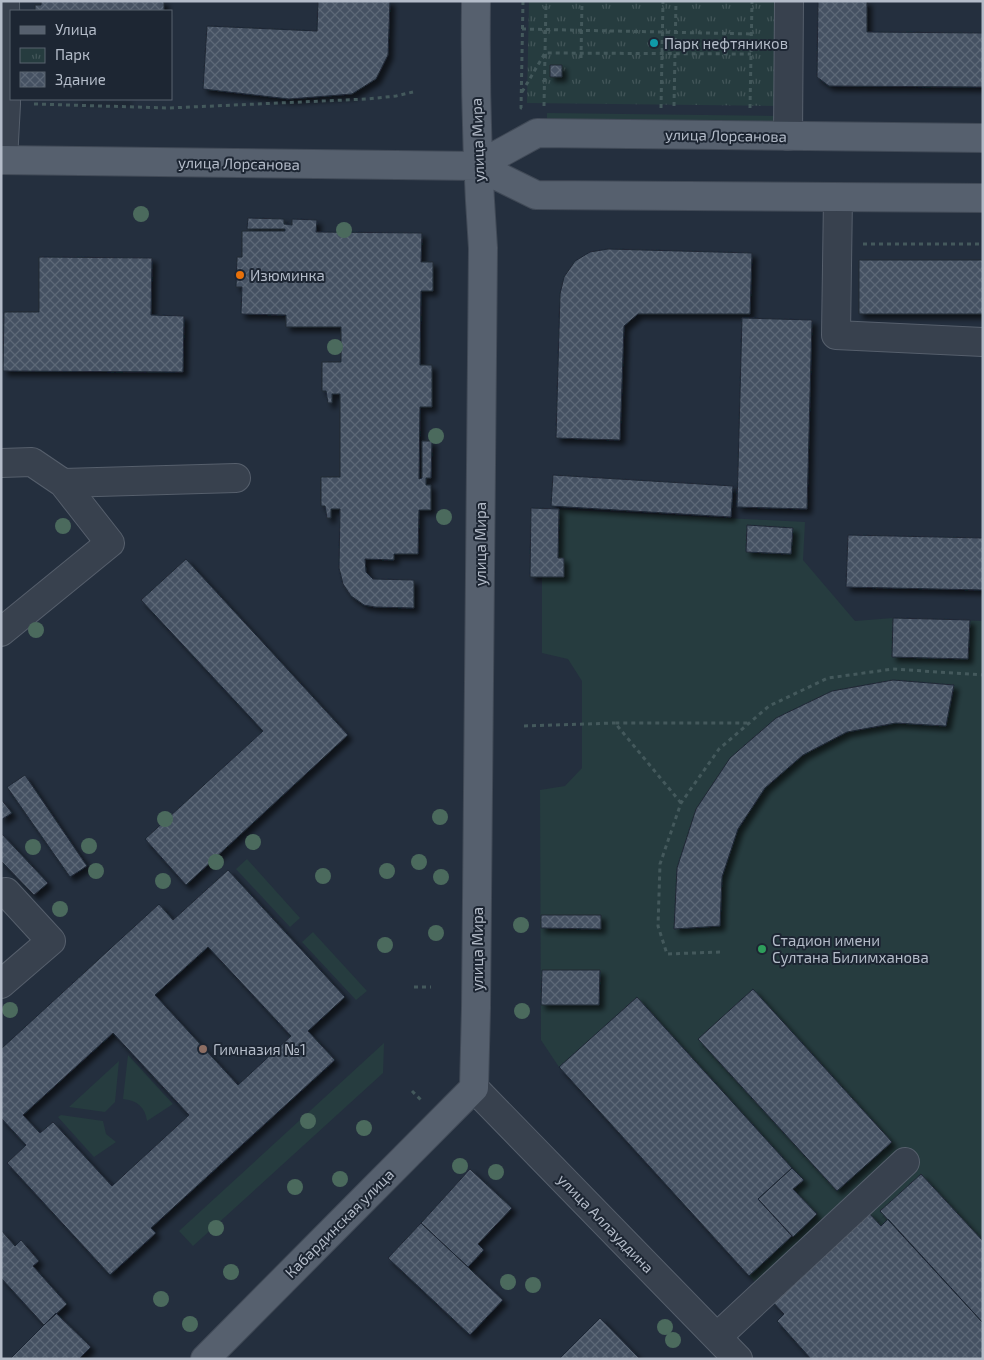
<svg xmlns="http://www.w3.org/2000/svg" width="984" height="1360" font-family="'Exo 2',sans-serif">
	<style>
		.green { fill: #263c3f }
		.park { fill: url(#park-tufts) }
		.building { fill: url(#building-cross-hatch); stroke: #1f2835; fill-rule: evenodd; filter: url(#shadow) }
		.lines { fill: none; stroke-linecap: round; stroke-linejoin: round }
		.minor-casing { stroke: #565f6c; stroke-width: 30 }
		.major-casing { stroke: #414a57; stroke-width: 30 }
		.path { stroke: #44595c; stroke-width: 3; stroke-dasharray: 4 4; stroke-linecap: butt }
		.minor { stroke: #38414e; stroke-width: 28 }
		.major { stroke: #56606e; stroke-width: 28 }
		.tree { fill: #4b6a5d }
		.culture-dot { fill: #0f9aa8; stroke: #1d2633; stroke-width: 2 }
		.food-dot { fill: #e8710a; stroke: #1d2633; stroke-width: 2 }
		.leisure-dot { fill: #2e9e5b; stroke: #1d2633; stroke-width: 2 }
		.education-dot { fill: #8d6e63; stroke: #1d2633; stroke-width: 2 }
		.labels { text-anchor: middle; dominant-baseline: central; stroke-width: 4; stroke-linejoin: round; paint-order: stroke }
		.poi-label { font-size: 15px; fill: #b4bcc9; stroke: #1d2633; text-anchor: start }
		.street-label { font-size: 15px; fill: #b4bcc9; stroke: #1d2633 }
	</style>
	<defs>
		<pattern id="park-tufts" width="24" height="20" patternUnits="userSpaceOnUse" patternTransform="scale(1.25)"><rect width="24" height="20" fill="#263c3f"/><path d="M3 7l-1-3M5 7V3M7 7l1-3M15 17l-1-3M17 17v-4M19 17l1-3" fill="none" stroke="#435659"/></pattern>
		<pattern id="building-cross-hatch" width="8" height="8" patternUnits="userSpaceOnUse" patternTransform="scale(1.25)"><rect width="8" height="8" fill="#455162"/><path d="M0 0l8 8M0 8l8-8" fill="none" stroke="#5d6877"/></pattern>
		<filter id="shadow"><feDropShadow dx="4.5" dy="4.5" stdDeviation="2.5" flood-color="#0009"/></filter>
	</defs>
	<rect width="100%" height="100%" fill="#242f3e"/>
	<path class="green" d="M547 113 779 116V126L547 123Z
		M531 508 805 522 803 560 855 621 893 618 983 621V1359H811L777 1321 784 1314 559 1067 541 1040 540 790 565 786 582 768V681L568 659 542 653V577H530Z
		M247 859 300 918 290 927 236 869Z
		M313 932 367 991 356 1000 302 942Z
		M384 1043 383 1073 193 1246 179 1231Z
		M128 1055 173 1104 147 1121C145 1107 137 1100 123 1099Z
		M119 1061 115 1102 105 1112 69 1107Z
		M61 1115 103 1121 106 1134 116 1142 94 1157 58 1117Z"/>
	<path class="park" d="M529 1H781L779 106 527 103Z"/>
	<path class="building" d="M41 1H164V11H35V5H41Z
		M318 1H390L388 55 376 79 352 94 289 99 203 89 207 26 317 31Z
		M818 1H867V32L983 33V87L829 86 817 77Z
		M550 65H562V77H550Z
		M75 99H127L128 100Z
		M248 218 284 219V224L292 225V219L317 220 316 232 422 233 421 262H433V291H421L420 365H432V407H420L419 479 422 478V441H432L431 478H426V485H431V510H419L418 554H394V560L365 559 366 572 373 579 414 580V608L375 607 364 605 351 596 343 584 339 568 340 509H331V518H327L325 506H321V477H340V394H332V403H328L326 391H322V362H341V327H286V315L241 314 242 287H236L237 257H242V231H285V229H247Z
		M608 249 752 253 750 314H638L624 326 620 440 556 438 560 294 564 277 575 261 590 252Z
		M39 257 152 258 151 315 184 316 183 372 3 371 4 312H39Z
		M859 260H983V314H859Z
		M742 318 812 320 807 509 737 507Z
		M553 475 733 486 731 517 551 506Z
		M531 508 559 509 558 558H564V577H530Z
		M747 525 793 528 791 554 746 552Z
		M848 535 983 538V590L846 587Z
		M186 559 348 735 186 885 145 839 263 731 141 600Z
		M893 618 970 620 968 659 892 657Z
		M893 680 954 685 946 726 896 723 847 732 803 755 765 788 738 829 722 877 720 926 674 929 677 868 696 809 730 758 776 718 832 691Z
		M25 775 87 866 70 877 7 787Z
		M1 799 12 813 1 820Z
		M1 833 48 883 34 895 1 861Z
		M228 870 345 997 308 1031 335 1060 151 1228 156 1233 110 1275 7 1163 26 1145 1 1118V1049L159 904 173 920ZM208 947 291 1036 238 1085 155 995ZM113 1033 189 1115 112 1186 53 1122 40 1133 23 1115Z
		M541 915H601V929L541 928Z
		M542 970H600L599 1005H541Z
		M753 989 892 1142 837 1191 698 1039Z
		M637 997 792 1168 758 1199 792 1236 749 1276 559 1067Z
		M792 1168 804 1180 793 1189 817 1214 793 1237 758 1199Z
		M470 1169 512 1208 478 1244 484 1250 468 1267 421 1223Z
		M921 1174 983 1241V1323L880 1211Z
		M868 1212 881 1226 888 1219 983 1323V1359H811L777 1321 784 1314 771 1300Z
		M421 1223 503 1300 470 1335 388 1258Z
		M1 1230 15 1246 21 1240 39 1261 33 1266 67 1304 44 1325 1 1278Z
		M56 1313 91 1347 79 1359H10Z
		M600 1318 640 1359H559Z"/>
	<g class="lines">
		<defs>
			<path id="minor" d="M788 136 789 1
				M3 160 6 104 5 1
				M838 197 836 335 983 342
				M1 463 32 462 63 483 110 543 1 632
				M63 483 236 478
				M1 984 51 941 6 892
				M474 1088 738 1359
				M717 1337 905 1162"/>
			<path id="major" d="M1 160 477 166 536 195 983 198
				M477 166 537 133 983 138
				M205 1359 474 1088 476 1008 483 248C477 166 475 84 476 1"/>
		</defs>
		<use href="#minor" class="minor-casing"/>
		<use href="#major" class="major-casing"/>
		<path class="path" d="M523 1 521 108H525
			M522 29 752 34
			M581 58 582 1
			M522 92 545 53 751 54
			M34 104 169 108 367 99 396 96 413 92
			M544 106 546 1
			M674 106 676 1
			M661 108 663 1
			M750 108 752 1
			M863 244H983
			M524 726 615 723
			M681 803 615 723H749
			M720 952 667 954 658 926 660 864 681 803 719 749 769 706 828 678 893 669 983 675
			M414 987H431
			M412 1091 422 1101"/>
		<use href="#minor" class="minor"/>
		<use href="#major" class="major"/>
	</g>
	<g class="tree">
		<circle cx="141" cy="214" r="8"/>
		<circle cx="344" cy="230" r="8"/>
		<circle cx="335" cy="347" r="8"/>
		<circle cx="436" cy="436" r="8"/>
		<circle cx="444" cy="517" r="8"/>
		<circle cx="63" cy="526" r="8"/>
		<circle cx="36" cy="630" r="8"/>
		<circle cx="440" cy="817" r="8"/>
		<circle cx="165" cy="819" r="8"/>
		<circle cx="253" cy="842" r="8"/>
		<circle cx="89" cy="846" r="8"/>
		<circle cx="33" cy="847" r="8"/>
		<circle cx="216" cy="862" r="8"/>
		<circle cx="419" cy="862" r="8"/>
		<circle cx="96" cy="871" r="8"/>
		<circle cx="387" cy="871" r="8"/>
		<circle cx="323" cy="876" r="8"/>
		<circle cx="441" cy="877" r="8"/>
		<circle cx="163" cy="881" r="8"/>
		<circle cx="60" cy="909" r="8"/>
		<circle cx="521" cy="925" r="8"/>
		<circle cx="436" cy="933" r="8"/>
		<circle cx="385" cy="945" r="8"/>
		<circle cx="10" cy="1010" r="8"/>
		<circle cx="522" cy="1011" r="8"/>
		<circle cx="308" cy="1121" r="8"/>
		<circle cx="364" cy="1128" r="8"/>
		<circle cx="460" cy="1166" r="8"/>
		<circle cx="496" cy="1172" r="8"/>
		<circle cx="340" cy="1179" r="8"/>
		<circle cx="295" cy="1187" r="8"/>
		<circle cx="216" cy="1228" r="8"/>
		<circle cx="231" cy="1272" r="8"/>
		<circle cx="508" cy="1282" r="8"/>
		<circle cx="533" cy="1285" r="8"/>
		<circle cx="161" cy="1299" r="8"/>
		<circle cx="190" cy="1324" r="8"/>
		<circle cx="665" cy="1327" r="8"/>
		<circle cx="673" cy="1340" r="8"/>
	</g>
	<circle class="culture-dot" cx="654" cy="43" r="5"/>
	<circle class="food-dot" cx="240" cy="275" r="5"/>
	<circle class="leisure-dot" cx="762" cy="949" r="5"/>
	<circle class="education-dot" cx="203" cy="1049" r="5"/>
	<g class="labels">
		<g class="poi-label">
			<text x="664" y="43">Парк нефтяников</text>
			<text x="250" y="275">Изюминка</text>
			<text x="772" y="940">Стадион имени<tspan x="772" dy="17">Султана Билимханова</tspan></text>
			<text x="213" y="1049">Гимназия №1</text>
		</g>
		<g class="street-label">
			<text transform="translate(726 135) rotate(1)">улица Лорсанова</text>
			<text transform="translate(477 140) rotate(-92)">улица Мира</text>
			<text transform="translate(239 163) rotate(1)">улица Лорсанова</text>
			<text transform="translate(480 544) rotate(-90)">улица Мира</text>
			<text transform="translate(477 949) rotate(-90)">улица Мира</text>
			<text transform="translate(339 1223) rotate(-45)">Кабардинская улица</text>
			<text transform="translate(606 1223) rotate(46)">улица Аллауддина</text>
		</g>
	</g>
	<rect width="984" height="1360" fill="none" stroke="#b4bcc9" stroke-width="5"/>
	<rect x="10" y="10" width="162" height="90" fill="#1d2633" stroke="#59626f"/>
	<rect x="20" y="26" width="25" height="8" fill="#56606e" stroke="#59626f"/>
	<text x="55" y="35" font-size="15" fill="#b4bcc9">Улица</text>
	<rect x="20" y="48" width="25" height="15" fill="url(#park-tufts)" stroke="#59626f"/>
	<text x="55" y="60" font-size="15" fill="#b4bcc9">Парк</text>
	<rect x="20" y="72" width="25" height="15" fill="url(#building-cross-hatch)" stroke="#59626f"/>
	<text x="55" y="85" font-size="15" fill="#b4bcc9">Здание</text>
</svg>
